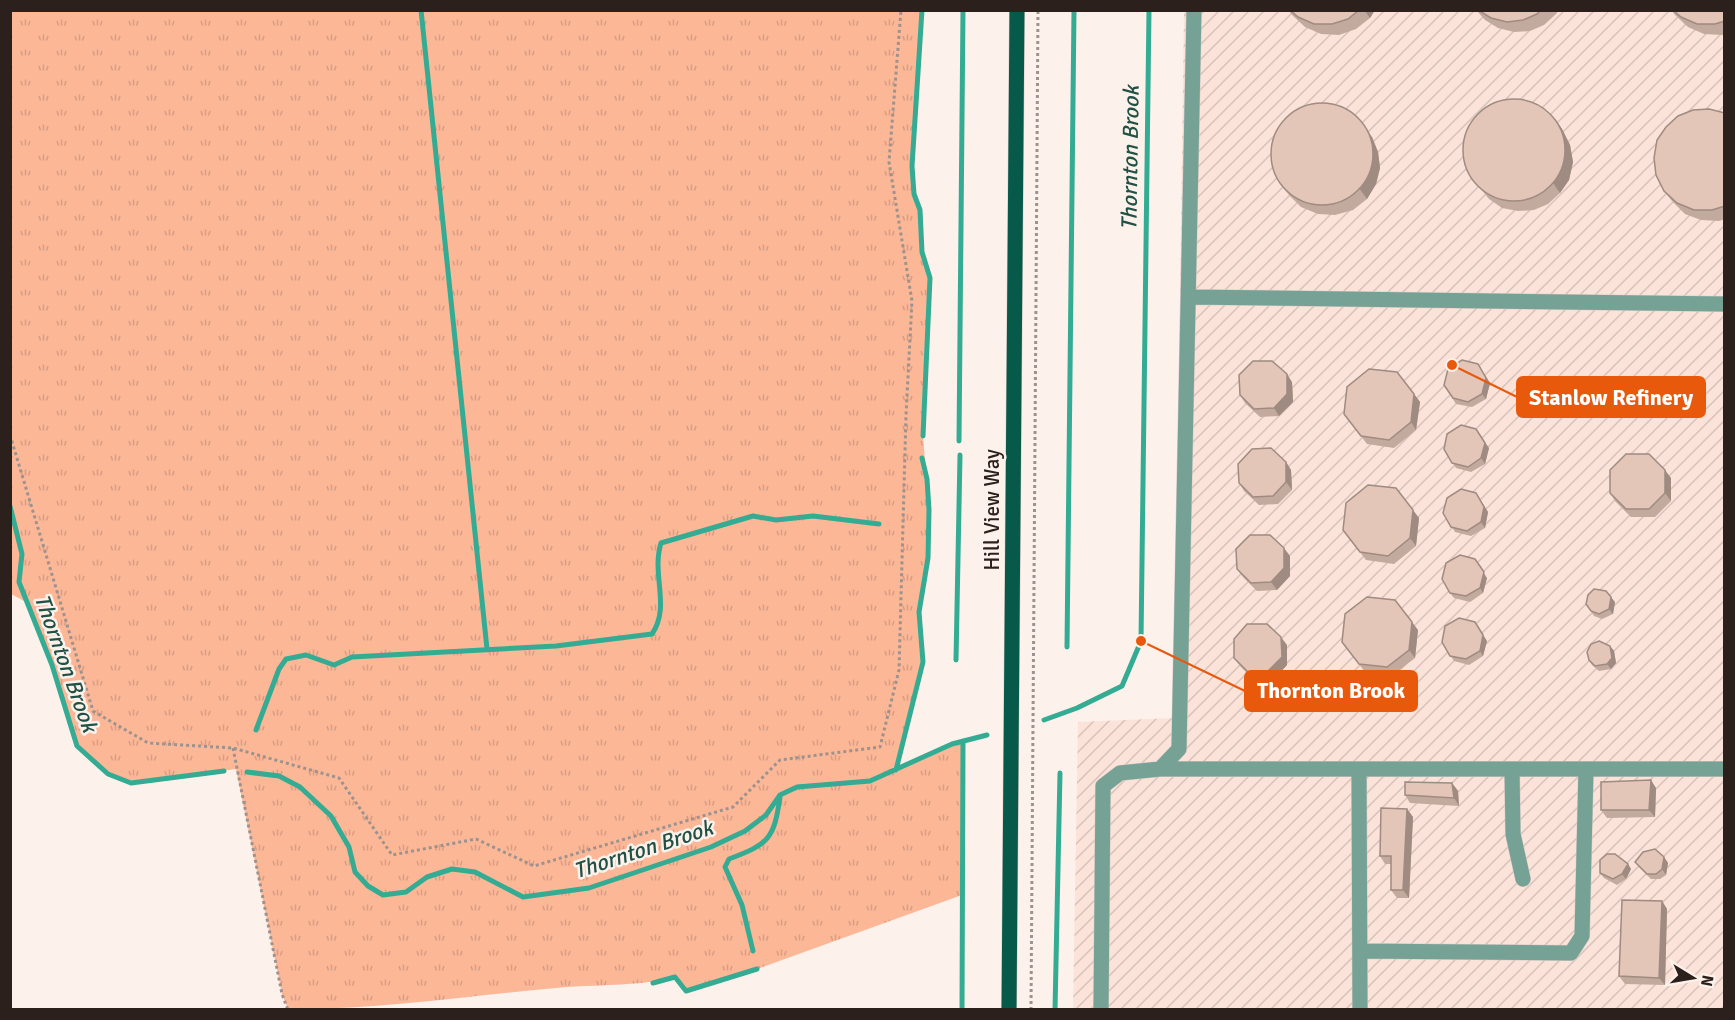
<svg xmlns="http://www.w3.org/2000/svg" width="1735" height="1020" font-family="Signika,sans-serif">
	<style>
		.industrial { fill: url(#industrial-furrows) }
		.grass { fill: url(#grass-tufts) }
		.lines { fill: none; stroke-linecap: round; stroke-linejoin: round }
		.stream { stroke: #34ac93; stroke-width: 5 }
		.minor-casing { stroke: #d7cbc6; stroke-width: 16 }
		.major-casing { stroke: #d7cbc6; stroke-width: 16 }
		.path { stroke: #9d928d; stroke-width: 3; stroke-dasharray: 3 3; stroke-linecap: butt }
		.minor { stroke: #76a195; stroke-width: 15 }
		.major { stroke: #07594a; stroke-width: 15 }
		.wall { fill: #c3aa9e }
		.shaded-wall { fill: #9f8b81 }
		.building { fill: #e3c6b8; stroke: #9f8b81; stroke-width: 1.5 }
		.labels { text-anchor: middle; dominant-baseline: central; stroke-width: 5; stroke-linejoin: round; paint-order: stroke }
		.street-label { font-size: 21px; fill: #2b201b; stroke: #fdf1ec }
		.water-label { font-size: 22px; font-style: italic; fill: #205145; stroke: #fdf1ec }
		.leader { fill: none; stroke: #e8590c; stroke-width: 2 }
		.callout-dot { fill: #e8590c; stroke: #fdf1ec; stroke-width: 2 }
		.callout { fill: #e8590c; stroke: #e8590c; stroke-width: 2 }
		.callout-label { font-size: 22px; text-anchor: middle; font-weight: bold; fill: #fff }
	</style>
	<defs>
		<pattern id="industrial-furrows" width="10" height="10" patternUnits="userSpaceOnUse" patternTransform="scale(1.5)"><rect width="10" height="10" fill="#fbe3d9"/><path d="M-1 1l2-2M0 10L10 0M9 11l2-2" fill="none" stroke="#d7c2ba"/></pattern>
		<pattern id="grass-tufts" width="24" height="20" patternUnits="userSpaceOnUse" patternTransform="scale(1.5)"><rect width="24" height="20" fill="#fcb797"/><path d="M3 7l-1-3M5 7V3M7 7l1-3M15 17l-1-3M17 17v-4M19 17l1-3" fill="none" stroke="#d89d82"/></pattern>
	</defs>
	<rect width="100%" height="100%" fill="#fdf1ec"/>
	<path class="industrial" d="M1184 11H1724V1009L1073 1010 1078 722 1174 718Z"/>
	<path class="grass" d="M10 11H922L912 166 914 194 920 210 922 252 930 278 923 436 929 510 928 558 919 612 923 662 896 769 963 741 962 895 757 969 686 991 674 977C637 987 596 984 556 988 467 996 377 1010 288 1009L282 994 236 769 131 783 108 774 77 746 52 665 26 602 11 594Z"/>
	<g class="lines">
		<path class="stream" d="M421 10 487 649
			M922 10 912 166 914 194 920 210 922 252 930 278 923 436
			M959 441 963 10
			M10 506 22 554 19 582 52 665 77 746 108 774 131 783 224 771
			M1067 647 1074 10
			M956 660 960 455
			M1044 720 1077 708 1122 686 1141 641 1149 10
			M256 730 279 669 286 659 306 655 334 665 352 657 556 646 652 634C671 606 651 575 661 543L753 516 776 520 813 516 879 524
			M896 770 923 662 919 612 928 558 929 510 927 479 922 458
			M247 772 279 776 300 787 331 816 349 847 355 872 368 886 383 895 406 892 427 877 452 869 475 872 523 897 589 888 711 847 745 831 766 815 780 795 797 787 870 781 952 744 987 735
			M753 951 742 905 725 867 729 859C769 844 774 839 780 797
			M653 983 675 977 686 991 757 969
			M962 1010 963 741
			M1055 1010 1060 773"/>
		<defs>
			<path id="minor" d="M1189 297 1724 304
				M1160 769H1724
				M1359 769 1360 1010
				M1512 769 1513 834 1523 879
				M1360 951 1571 953 1582 936 1586 769
				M1101 1010 1103 786 1120 773 1160 769 1179 749 1194 10"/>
			<path id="major" d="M1009 1010 1017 10"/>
		</defs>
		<use href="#minor" class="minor-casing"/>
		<use href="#major" class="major-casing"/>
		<path class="path" d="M10 435 93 711 148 743 233 748 339 778 392 855 476 839 534 866 733 807 780 760 880 747 899 670 906 415 912 301 889 162 901 10
			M233 748 282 994 288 1010
			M1031 1010 1038 10"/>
		<use href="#minor" class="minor"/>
		<use href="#major" class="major"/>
	</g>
	<path class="wall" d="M1288 10H1375L1370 18 1356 29 1339 35 1321 34 1305 27 1292 15Z
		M1476 10H1559L1556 14 1544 25 1530 31 1514 32 1498 28 1485 20Z
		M1671 10H1725V34L1722 35 1704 34 1688 27 1675 15Z
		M1725 113V219L1719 221 1701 220 1685 214 1672 201 1664 191Z
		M1555 119 1562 129 1570 145 1573 162 1569 180 1560 193 1548 204 1534 210 1518 211 1502 208 1489 199 1471 177Z
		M1372 137 1378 152 1380 168 1376 184 1367 199 1353 210 1335 215 1318 214 1301 207 1289 195 1281 185Z
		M1478 364 1490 383 1486 399 1472 407 1456 404 1444 385Z
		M1292 382 1293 402 1279 416 1260 417 1245 403 1240 395Z
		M1414 394 1420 402 1416 430 1394 448 1367 444 1344 414Z
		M1489 448 1485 464 1471 472 1456 468 1444 449Z
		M1286 462 1291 470 1292 490 1278 504 1259 505 1244 491 1239 483Z
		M1671 478V501L1655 517H1631L1615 501 1610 493Z
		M1476 493 1488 512 1485 528 1471 536 1455 532 1443 513Z
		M1419 518 1416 546 1394 564 1366 560 1343 530Z
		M1290 556V576L1277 590 1257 591 1243 577 1237 569Z
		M1487 578 1483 593 1470 602 1454 598 1450 593Z
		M1615 602 1613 614 1602 619 1594 616 1586 604Z
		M1418 630 1415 658 1393 675 1365 672 1342 642Z
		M1487 641 1483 656 1469 665 1454 661 1442 642Z
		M1287 645V665L1274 679 1254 680 1240 666 1234 658Z
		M1610 646 1614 651 1616 663 1611 669 1599 671 1592 665 1589 660Z
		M1452 783 1458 791 1459 806 1410 803 1405 795Z
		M1656 788 1655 817 1607 818 1601 810Z
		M1407 809 1413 817 1409 898H1397L1391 890V864H1385L1380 856Z
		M1664 857 1668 863 1666 875 1660 879H1651L1639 867 1635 862Z
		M1628 864 1631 869 1626 879 1617 885 1604 878 1600 873Z
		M1662 901 1667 909 1665 985 1625 984 1619 976Z"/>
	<path class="shaded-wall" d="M1364 10H1375L1370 18Z
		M1555 119 1562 129 1570 145 1573 162 1569 180 1560 193 1553 183Z
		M1365 127 1372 137 1378 152 1380 168 1376 184 1367 199 1359 188Z
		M1478 364 1490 383 1486 399 1482 394Z
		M1287 374 1292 382 1293 402 1279 416 1274 408Z
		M1414 394 1420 402 1416 430 1411 422Z
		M1476 429 1489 448 1485 464 1481 458Z
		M1286 462 1291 470 1292 490 1286 482Z
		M1665 470 1671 478V501L1665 493Z
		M1476 493 1488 512 1485 528 1481 522Z
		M1413 510 1419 518 1416 546 1410 538Z
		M1284 548 1290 556V576L1277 590 1271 582Z
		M1475 559 1487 578 1483 593 1480 588Z
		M1611 597 1615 602 1613 614 1609 609Z
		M1412 622 1418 630 1415 658 1409 650Z
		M1475 622 1487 641 1483 656 1480 651Z
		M1281 637 1287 645V665L1274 679 1268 671Z
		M1610 646 1614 651 1616 663 1611 669 1607 664Z
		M1651 780 1656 788 1655 817 1649 810Z
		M1452 783 1458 791 1459 806 1454 798Z
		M1407 809 1413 817 1409 898 1403 890Z
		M1664 857 1668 863 1666 875 1662 869Z
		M1628 864 1631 869 1626 879 1622 874Z
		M1662 901 1667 909 1665 985 1659 978Z"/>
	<path class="building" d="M1290 10H1359L1348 19 1332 24H1314L1298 17Z
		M1478 10H1541L1537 14 1523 20 1507 22 1491 18Z
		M1673 10H1725V21L1715 24H1697L1681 17Z
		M1463 150a51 51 0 1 1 102 0a51 51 0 1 1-102 0Z
		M1271 154a51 51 0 1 1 102 0a51 51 0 1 1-102 0Z
		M1709 109 1725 113V206L1712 210H1694L1677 203 1664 191 1656 175 1654 158 1657 140 1666 127 1678 116 1693 110Z
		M1462 360 1478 364 1486 378 1482 394 1468 402 1453 398 1444 385 1448 369Z
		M1253 361H1272L1287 374V394L1274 408 1254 409 1240 395 1239 375Z
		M1369 369 1397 372 1414 394 1411 422 1389 440 1361 436 1344 414 1347 387Z
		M1461 425 1476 429 1485 443 1481 458 1468 467 1452 463 1444 449 1447 434Z
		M1271 448 1286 462V482L1273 496 1253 497 1239 483 1238 464 1252 449Z
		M1626 454H1649L1665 470V493L1649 509H1626L1610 493V470Z
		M1368 485 1396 488 1413 510 1410 538 1388 556 1360 552 1343 530 1346 503Z
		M1461 489 1476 493 1484 507 1481 522 1467 531 1451 527 1443 513 1447 498Z
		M1250 535H1270L1284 548V568L1271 582 1251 583 1237 569 1236 549Z
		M1460 555 1475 559 1484 572 1480 588 1466 596 1450 593 1442 579 1446 563Z
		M1594 589 1606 591 1611 597 1609 609 1599 614 1591 611 1586 604 1588 595Z
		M1367 597 1395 600 1412 622 1409 650 1387 667 1359 664 1342 642 1345 614Z
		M1459 618 1475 622 1483 635 1480 651 1466 659 1450 656 1442 642 1445 626Z
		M1247 624H1267L1281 637 1282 657 1268 671 1248 672 1234 658V639Z
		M1599 641 1610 646 1612 658 1607 664 1595 666 1589 660 1587 652 1591 644Z
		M1651 780 1649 810H1601V782Z
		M1405 782 1452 783 1454 798 1405 795Z
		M1381 808 1407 809 1403 890H1391V856H1380Z
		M1655 849 1664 857 1662 869 1656 874H1647L1635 862 1643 852Z
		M1607 854H1615L1628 864 1622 874 1613 879 1600 873V860Z
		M1622 900 1662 901 1659 978 1619 976Z"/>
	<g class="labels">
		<g class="street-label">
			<text transform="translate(992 510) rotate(-90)">Hill View Way</text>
		</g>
		<g class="water-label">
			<text transform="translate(1130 158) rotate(-89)">Thornton Brook</text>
			<text transform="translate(66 663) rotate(70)">Thornton Brook</text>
			<text transform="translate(643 849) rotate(-18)">Thornton Brook</text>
		</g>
	</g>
	<path class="leader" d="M1452 365L1517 397M1141 641L1245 691"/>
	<g class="callout-dot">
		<circle cx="1452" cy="365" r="6"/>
		<circle cx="1141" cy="641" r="6"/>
	</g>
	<g class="callout">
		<rect x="1517" y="377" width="188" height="40" rx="6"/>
		<rect x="1245" y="671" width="172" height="40" rx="6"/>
	</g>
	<g class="callout-label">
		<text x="1611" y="405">Stanlow Refinery</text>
		<text x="1331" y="698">Thornton Brook</text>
	</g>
	<rect width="1735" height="1020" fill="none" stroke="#2b201b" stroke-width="24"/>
	<g transform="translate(1693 978) rotate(101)" stroke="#fdf1ec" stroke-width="4.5" paint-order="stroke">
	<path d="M0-4.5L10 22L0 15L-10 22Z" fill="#2b201b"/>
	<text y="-9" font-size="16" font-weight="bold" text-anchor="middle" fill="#2b201b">N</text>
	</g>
</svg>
